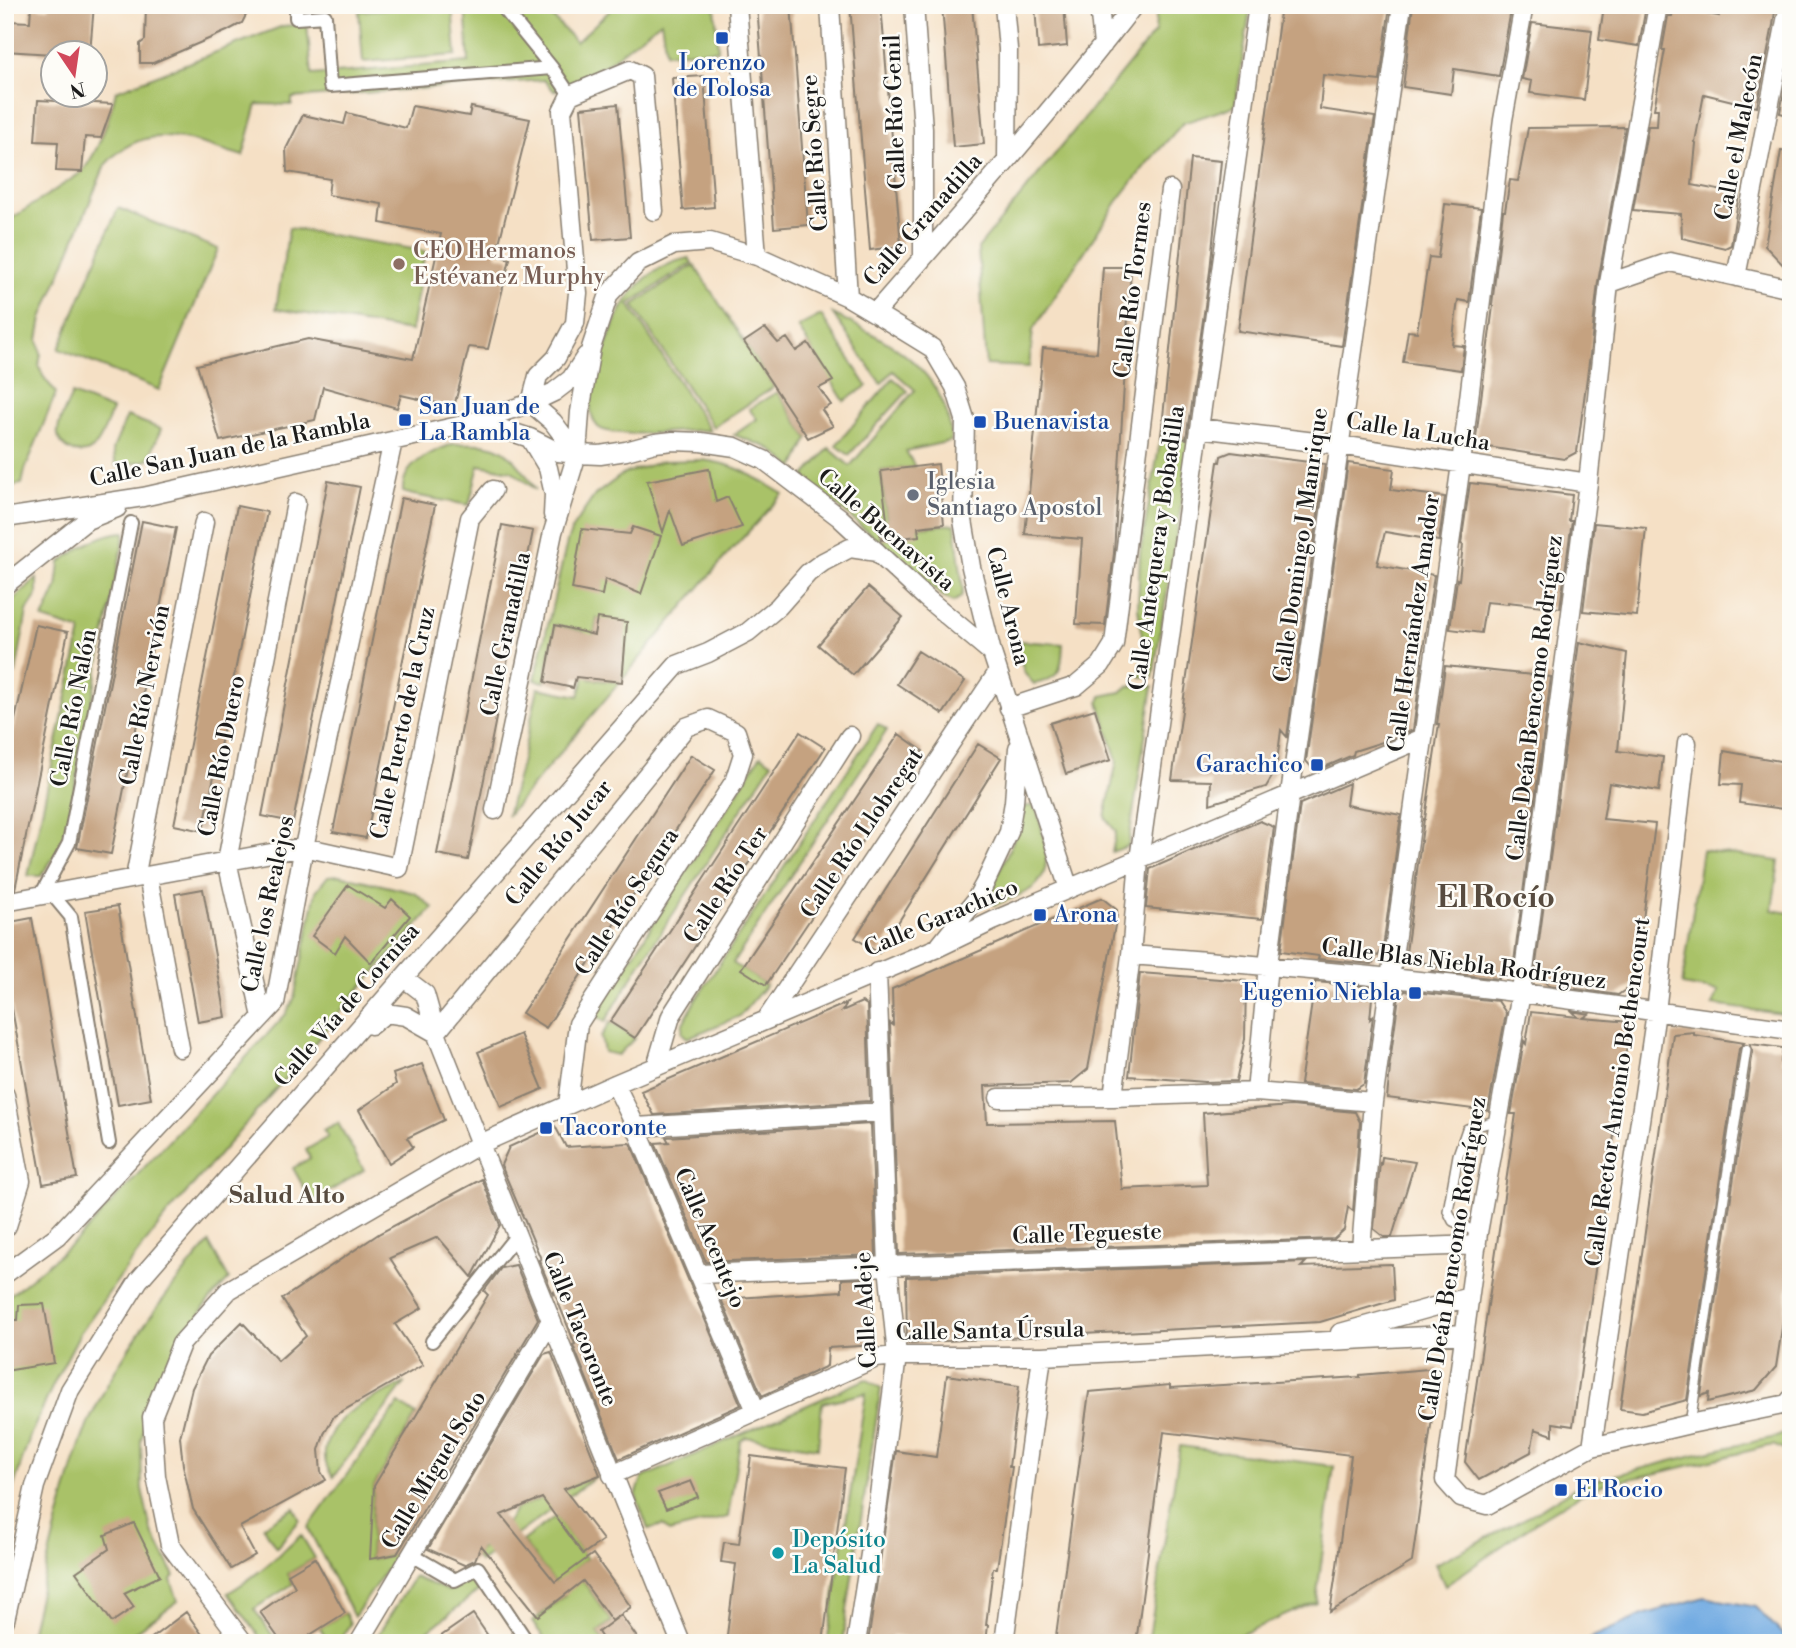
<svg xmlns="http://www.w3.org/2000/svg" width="1796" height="1648" font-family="'Libre Bodoni',serif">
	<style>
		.green { fill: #a9c268; stroke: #626f42; stroke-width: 2 }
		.water { fill: #72abe2; stroke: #47647f; stroke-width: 2 }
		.building { fill: #c5a280 }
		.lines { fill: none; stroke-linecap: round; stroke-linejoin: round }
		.service-casing { stroke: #887e70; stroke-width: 12 }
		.pedestrian-casing { stroke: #887e70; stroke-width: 16 }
		.minor-casing { stroke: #887e70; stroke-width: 21 }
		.service { stroke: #fff; stroke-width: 9 }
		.pedestrian { stroke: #fff; stroke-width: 12 }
		.minor { stroke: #fff; stroke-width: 18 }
		.transit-dot { fill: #1a4fb4; stroke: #fdfcf7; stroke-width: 2.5 }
		.education-dot { fill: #8d6e63; stroke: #fdfcf7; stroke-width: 2.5 }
		.worship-dot { fill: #6b7280; stroke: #fdfcf7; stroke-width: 2.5 }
		.culture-dot { fill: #0f9aa8; stroke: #fdfcf7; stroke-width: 2.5 }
		.labels { text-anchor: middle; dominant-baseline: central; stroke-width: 5; stroke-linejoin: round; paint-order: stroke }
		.transit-label { font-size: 23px; fill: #164399; stroke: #fdfcf7; text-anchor: start }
		.street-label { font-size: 23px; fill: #1c1c1c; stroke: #fdfcf7 }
		.education-label { font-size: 23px; fill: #785e54; stroke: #fdfcf7; text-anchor: start }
		.worship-label { font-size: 23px; fill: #5b616d; stroke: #fdfcf7; text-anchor: start }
		.culture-label { font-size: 23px; fill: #0d838f; stroke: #fdfcf7; text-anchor: start }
		.neighbourhood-label { font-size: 24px; font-weight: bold; fill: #574b3f; stroke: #fdfcf7 }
		.district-label { font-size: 30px; font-weight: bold; fill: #574b3f; stroke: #fdfcf7 }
	</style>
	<rect width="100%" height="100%" fill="#fdfcf7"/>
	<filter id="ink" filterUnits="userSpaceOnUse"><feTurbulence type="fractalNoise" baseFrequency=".0143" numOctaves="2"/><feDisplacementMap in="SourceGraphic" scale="14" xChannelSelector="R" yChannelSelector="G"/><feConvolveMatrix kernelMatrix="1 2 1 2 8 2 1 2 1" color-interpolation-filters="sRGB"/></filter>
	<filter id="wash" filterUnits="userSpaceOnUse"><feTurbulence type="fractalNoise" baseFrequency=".00686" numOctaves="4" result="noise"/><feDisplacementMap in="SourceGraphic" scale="28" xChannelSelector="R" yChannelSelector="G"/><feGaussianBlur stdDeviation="1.57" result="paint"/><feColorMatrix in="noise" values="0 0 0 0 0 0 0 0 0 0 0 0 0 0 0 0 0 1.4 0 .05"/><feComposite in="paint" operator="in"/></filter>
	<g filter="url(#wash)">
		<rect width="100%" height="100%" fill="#f5e0c5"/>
		<path class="green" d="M435 5H452L456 55 363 62 359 11Z
			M465 5H541L576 42 616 5H715L718 50 666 53 661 21 604 66 554 91 544 80 292 98V105L257 104 243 156C193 142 146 117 105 165L42 318 38 340 41 354 39 365 43 376 56 393 25 470 22 484 5 487V223L82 172C100 149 109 119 116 91L283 26 307 24 312 75 469 62Z
			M1157 5H1251L1235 106 1183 123 1149 161 1117 202 1033 330 1029 367 986 365 978 248 1155 32Z
			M118 208 218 249 159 390 59 349Z
			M289 228 425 251 411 331 276 309Z
			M689 258 692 263 629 304 710 431 701 430C680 431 612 439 598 427 591 420 591 410 590 401 609 341 617 273 689 258Z
			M694 265 774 387 713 427 633 305Z
			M833 314C881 338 930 359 947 414 950 423 950 432 951 441L906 451 915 467 881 471 887 520 879 522 881 540 897 538 896 529 955 524 963 590 961 597 953 602 941 595 804 477 829 448 850 466 915 390 893 371 881 384Z
			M821 315 867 386 844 401 798 327Z
			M893 378 908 391 849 455 836 445Z
			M777 392 808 438 794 468 769 448 734 435 757 419 749 409Z
			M72 394 112 410C105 427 98 461 72 451 65 448 59 442 58 435 56 425 68 404 72 394Z
			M127 416 161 429 148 460 116 466 113 449Z
			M1161 436 1192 439 1153 677H1140L1143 643 1138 608 1140 553Z
			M453 444C467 444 484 442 498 448 514 455 527 476 536 490L512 471 479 465 469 505 413 495 403 492C401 464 431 452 453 444Z
			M701 460C736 463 754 477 783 494L726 556 507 816 521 764 538 688 579 696 588 665 590 679 615 682 622 674 597 618 592 647 582 646 584 632 555 625 545 682 535 680 567 542 573 527 595 495 623 474 663 461Z
			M125 532 64 842 41 876H28L81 631 43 619 57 588 60 562C80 548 100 533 125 532Z
			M37 578V595L27 611 16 672 7 652H5V607Z
			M1013 624 1017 641 1063 644C1061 670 1062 678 1034 684L1025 674 1008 625Z
			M1128 686H1153L1128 846 1112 852 1116 832 1105 817 1117 761 1099 702 1101 696 1121 692Z
			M878 724 887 730 733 963 766 985 740 1016 687 1038 682 1033 683 1023 695 1001Z
			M761 755 772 763 639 966 605 1022 595 1015Z
			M1025 806H1032L1037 810C1043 835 1057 872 1031 889 1020 896 1007 900 995 905L990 901C988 887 1009 855 1014 838 1017 827 1017 814 1025 806Z
			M1702 850 1779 861 1772 910 1791 913V1015L1712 1005 1719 991 1682 985Z
			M340 875 415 893 433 908 354 995 301 1060 167 1215 125 1270 80 1333 54 1383 30 1436 11 1495 5 1521V1298L18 1289 78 1239 286 1014 294 999 316 891 328 876Z
			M610 1022 635 1038 618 1055 604 1052 601 1037Z
			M338 1123 364 1170 312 1202 293 1168 310 1158 306 1150 328 1137 323 1130Z
			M209 1243 229 1279 206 1304 149 1402 141 1441 142 1489 151 1530 175 1576 171 1579 178 1601 119 1643H28C39 1596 50 1549 63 1502 71 1473 79 1443 92 1415 122 1351 163 1296 209 1243Z
			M866 1379 881 1388 842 1643H827L866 1393 822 1403 818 1448 746 1437 740 1441 728 1517 669 1532 663 1525 648 1529 636 1496 642 1478Z
			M405 1383 333 1477C326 1468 323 1457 326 1446 335 1410 375 1398 405 1383Z
			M399 1403 416 1415 374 1486 370 1559 397 1554 354 1617 308 1528Z
			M1791 1431V1453L1773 1445 1654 1474 1604 1484 1580 1495 1540 1519 1445 1586 1435 1564 1524 1519 1576 1487 1585 1483 1706 1452 1776 1437Z
			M1180 1446 1334 1466 1316 1602 1228 1640 1214 1643H1148Z
			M598 1475 480 1562 476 1557 479 1549 497 1539 515 1509Z
			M294 1508 300 1520 276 1548 263 1526Z
			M556 1516 587 1559 574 1569 612 1621 598 1632 605 1643H548L532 1622 565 1595 522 1541Z
			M301 1535 315 1558 288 1574 293 1584 254 1609 278 1643H264L228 1593C255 1577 278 1557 301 1535Z
			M414 1577 449 1591 475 1577 483 1587 413 1643H373Z
			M345 1613 350 1624 338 1643H328L320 1628Z"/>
		<path class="water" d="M1704 1597 1756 1607 1791 1643H1584L1590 1638 1643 1615Z"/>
		<g id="blocks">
			<path class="building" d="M49 5H94L90 52H52V54L5 51 7 21 30 22 31 7 49 9Z
				M146 5H251L242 23 227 31 153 63H140V44L145 40Z
				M757 5H791L808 225 774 228Z
				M850 5H881L901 246 870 250Z
				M942 5H972L984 144 953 147Z
				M1035 5H1064L1067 46 1038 49Z
				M1281 5H1390L1380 81 1323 75 1320 109 1375 117 1342 346 1238 331Z
				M1413 5H1512L1499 76 1454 69 1451 94 1403 87Z
				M1721 5H1776L1773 25 1757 107 1704 94 1695 142 1696 143 1692 185 1739 194 1731 245 1725 248 1682 238 1681 214 1633 210 1648 126H1657L1658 109H1654L1665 50H1662L1668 16H1672L1673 9 1719 16Z
				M1604 6 1645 12 1639 46 1599 40Z
				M1532 23 1592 30 1584 100 1530 93 1532 81 1522 79Z
				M1791 55V116L1780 113Z
				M704 76 714 207 683 210 672 78Z
				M38 100 113 104 101 138 85 137 82 172 56 171 58 142 35 141Z
				M618 104 630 237 593 240 581 108Z
				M412 106 469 116 471 107 530 119 496 255 510 259 488 349 469 347 454 407 401 395 397 408 323 387 315 420 220 441 197 365 308 339 413 359 441 234 380 223 382 204 328 195 330 179 287 172 286 149 303 115 344 124 347 113 406 128Z
				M1625 127 1598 282 1590 355 1577 452 1564 459 1475 445 1493 306 1492 305 1503 211H1505L1510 180 1518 181 1528 128Z
				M1781 151 1791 152V273L1765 246Z
				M1190 158 1221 161 1210 271 1186 439 1161 436Z
				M1445 204 1481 208 1469 302 1458 300 1452 345 1464 346 1461 370 1403 362 1408 331 1417 332 1429 257 1438 258Z
				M1103 267H1131L1114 553 1105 625 1076 624 1082 539 1025 534 1043 348 1097 353Z
				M765 328 778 343 787 338 796 351 808 343 833 381 819 388 831 405 822 410 833 426 808 438 744 342Z
				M1231 452 1325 464 1287 737 1281 730 1276 770 1266 787 1210 804 1211 781 1172 780 1218 462H1220L1221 456Z
				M1348 463 1394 469 1391 490 1445 497 1439 541 1385 532 1377 565 1434 575 1421 663H1422L1413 730 1395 738 1354 751 1353 755 1315 771 1306 761Z
				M938 464 944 524 918 527 919 536 881 540 879 521 887 520 881 471Z
				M709 469 716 502 728 497 742 527 683 546 670 510 663 532 647 481Z
				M328 481 360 487 293 822 262 816Z
				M1470 483 1572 495 1569 521H1572L1560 608 1508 602V604L1486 602 1481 633 1450 629 1457 579 1459 580 1463 545 1461 544Z
				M401 498 435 505 366 838 333 832Z
				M237 506 267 512 203 831 174 825Z
				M142 521 176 528 111 854 77 848Z
				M1594 523 1646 528 1637 616 1583 611Z
				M502 525 533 531 468 860 437 854Z
				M633 527 661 536 641 594 605 579 602 595 572 589 582 529 630 534Z
				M868 587 903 617 853 675 818 645Z
				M597 618 627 622 622 682 576 677 573 688 545 682 555 625 594 635Z
				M36 625 68 632 15 889 5 890V765Z
				M1579 642 1627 653 1618 751 1663 757 1659 791 1609 783 1603 819 1655 824 1635 983 1618 995 1548 985 1535 971Z
				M918 651 965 681 943 714 897 684Z
				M1445 666 1551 677 1514 962 1498 979 1432 971 1440 965 1405 960 1424 819H1425L1439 724H1437Z
				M1095 709 1111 760 1066 774 1050 723Z
				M800 732 825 748 635 1038 610 1022Z
				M899 734 923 751 766 985 741 969Z
				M978 744 1001 758 879 953 855 938Z
				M1724 751 1791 763V810L1739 803 1741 785 1721 784Z
				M691 755 715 770 546 1028 522 1013Z
				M1349 783 1346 805 1401 815 1383 948 1378 956 1375 955V960L1372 964 1318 959 1319 956 1281 951 1300 804Z
				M1260 821 1274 827 1262 919 1146 908 1150 869Z
				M348 885 385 908 392 899 410 916 371 963 345 936 335 953 312 936Z
				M203 889 226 1017 198 1022 175 894Z
				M1102 898 1117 910V915L1088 1069 1071 1083 985 1086 987 1123 1115 1121 1122 1189 1207 1185 1203 1113 1291 1106 1355 1112 1360 1122 1353 1211 1348 1207 1344 1230 1334 1239 899 1254 890 1023 893 1025 892 989Z
				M118 906 151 1099 118 1105 85 911Z
				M32 918 77 1178 43 1184 5 969V923Z
				M1140 973 1246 981 1245 1039 1236 1081 1205 1082 1129 1076Z
				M1315 982 1373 987 1370 1019 1373 1016 1364 1084 1356 1089 1300 1084Z
				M1405 991 1498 1001 1506 1013 1488 1111 1387 1098 1390 1068 1389 1069 1399 996Z
				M862 1002 867 1005 870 1101 654 1115 641 1091 847 1003 842 1011Z
				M1572 1011 1589 1014 1583 1018 1630 1022 1573 1426 1553 1423V1435L1535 1429 1531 1452 1479 1480 1465 1462 1516 1114H1511L1524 1041 1526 1044 1531 1012 1578 1017Z
				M1694 1032V1035L1744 1043 1739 1049 1687 1400 1642 1412 1620 1409 1673 1034Z
				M520 1034 543 1089 501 1107 478 1052Z
				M1750 1044 1783 1048 1781 1062H1791V1270L1776 1367 1756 1390 1708 1402 1709 1393 1701 1396 1753 1051Z
				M422 1064 444 1120 407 1138 413 1147 389 1163 359 1110 396 1084 393 1074Z
				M871 1124 876 1255 706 1262 655 1143 669 1142 666 1137Z
				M555 1126 566 1147 629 1143 631 1144 741 1405 619 1459 573 1345 575 1344 554 1292 553 1294 539 1260 541 1259 501 1165 509 1147Z
				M1382 1157 1415 1162 1392 1237H1384L1374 1229 1380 1162 1381 1165Z
				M482 1179 500 1225 472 1277 438 1237 390 1258 422 1308 395 1324 423 1365 334 1416 324 1434 319 1450 321 1472 326 1480 240 1527 255 1555 231 1569 193 1509 183 1465 180 1437 192 1388 208 1356 242 1322 278 1361 306 1336 282 1299 380 1233Z
				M1306 1262 1301 1267 1392 1264 1394 1300 1320 1322 907 1343 906 1277Z
				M516 1265 538 1319 397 1554 370 1559 374 1486 488 1295 484 1291 501 1268Z
				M869 1278 876 1345 828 1348 827 1366 762 1396 721 1299 842 1291V1279Z
				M44 1304 54 1363 5 1371V1320H18L19 1305Z
				M551 1352 600 1475 564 1489 603 1540 583 1554 542 1498 501 1515 555 1582 593 1554 631 1607 612 1621 583 1581 538 1616 481 1545 475 1560 464 1565 428 1549 544 1354Z
				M1439 1368 1412 1562 1330 1612 1337 1566 1351 1455 1164 1432 1136 1643H1055L1089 1392 1170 1385V1388L1360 1377V1375Z
				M947 1375 1019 1386 1009 1467H1012L997 1568H993L986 1625H988L986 1643H948L892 1635 891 1643H868L896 1451 936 1457Z
				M751 1456 845 1468 823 1643H726L736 1564 721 1562 724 1542 739 1544Z
				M691 1481 698 1497 666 1509 658 1493Z
				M134 1523 160 1576 124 1593 134 1607 112 1622 76 1572 109 1549 105 1535Z
				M315 1558 345 1613 310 1635 316 1643H282L260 1612 295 1587 288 1574Z
				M186 1612 208 1643H145Z
				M473 1614 493 1643H431Z
				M621 1615 641 1643H605L598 1632Z"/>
		</g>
	</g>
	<g filter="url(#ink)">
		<use href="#blocks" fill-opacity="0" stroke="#887e70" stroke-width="2"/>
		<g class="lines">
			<defs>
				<path id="service" d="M1478 1233 1453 1221 1448 1211 1458 1155 1467 1129 1498 1120
					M1690 1424 1746 1050"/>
				<path id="pedestrian" d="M296 5V18L325 16 330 86 552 68
					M501 5 552 68 570 95
					M51 893 71 917 109 1143
					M41 895 69 843 131 523
					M432 1341 516 1236
					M412 1555 455 1580 478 1568 528 1643"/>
				<path id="minor" d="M737 5 757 256
					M830 5 848 297
					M914 5 923 129V258
					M1004 5 1008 49 1007 160
					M1099 5 1103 45
					M1658 5 1609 283 1588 483 1521 993 1478 1233 1445 1480 1461 1498 1487 1505 1592 1447 1690 1424 1787 1404 1791 1399
					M1736 277 1789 5
					M1609 283 1670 262 1791 289
					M875 313C963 212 1052 111 1134 5
					M473 426 496 427 530 438 558 452 577 454 600 455 626 451 655 443 673 441 701 442 735 447 764 460 839 517 925 597 992 653
					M1199 428 1340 445 1588 483
					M530 438 548 468 554 494 553 515
					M577 454 553 422 531 403 538 376 556 358 575 323 578 293 562 111 570 95 630 70 642 76 654 211
					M5 518 143 497 463 425 531 403 554 392 571 379 586 356
					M5 585 87 520 117 508
					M1009 708 1076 686 1101 665 1114 644 1170 190
					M495 810 553 532 577 454 580 412 591 348 609 294 638 263 674 245 710 242 757 256 848 297 875 313 932 348 955 387 965 419 963 520 971 567 992 653 1069 889
					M148 876 180 1048
					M135 878 204 522
					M5 902 304 847 399 868 470 518 493 490
					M940 945 975 901 984 885 1009 832 1014 802 1018 748
					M1131 955C1261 965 1392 976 1522 993 1612 1005 1701 1018 1791 1030
					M404 978 425 994 436 1033 480 1144 681 1643
					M262 1017 227 861 296 503
					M766 1020 998 672
					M371 1025 386 1013 406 1016 436 1033
					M436 1033 686 727 708 719 736 732 743 754 734 782 578 1024 568 1105
					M656 1067 671 1016 850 736
					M615 1084 636 1127 756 1411
					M1256 1092 1268 965 1290 794 1402 5
					M5 1095 21 1181 7 1226
					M1113 1097 1131 955 1139 860 1258 5
					M999 1098 1113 1097 1256 1092 1373 1102
					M636 1127 882 1112
					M1361 1249 1373 1102 1461 464 1503 120 1524 5
					M5 1274 57 1236 275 1003 304 847 393 441
					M699 1274 888 1266 1477 1245
					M1340 1333 1469 1297
					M1592 1447 1656 1012 1687 743
					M612 1475 876 1358 897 1356H1042L1464 1334
					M5 1620 35 1486 70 1390 139 1280 677 665 708 653 748 632 778 607 808 573 823 562 850 548 877 552
					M244 1643 170 1545 156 1476 152 1417 181 1344 229 1290 480 1144 615 1084 937 948 993 921 1423 738
					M359 1643 550 1322
					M856 1643 878 1503 897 1356 888 1266 877 972
					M1004 1643 1042 1356"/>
			</defs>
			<use href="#service" class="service-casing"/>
			<use href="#pedestrian" class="pedestrian-casing"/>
			<use href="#minor" class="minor-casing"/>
			<use href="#service" class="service"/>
			<use href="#pedestrian" class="pedestrian"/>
			<use href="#minor" class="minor"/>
		</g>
	</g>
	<g class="transit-dot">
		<rect x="715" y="31" width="14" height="14" rx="3.5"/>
		<rect x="398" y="413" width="14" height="14" rx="3.5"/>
		<rect x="973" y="415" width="14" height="14" rx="3.5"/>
		<rect x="1310" y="758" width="14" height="14" rx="3.5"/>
		<rect x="1033" y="908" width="14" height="14" rx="3.5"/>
		<rect x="1408" y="986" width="14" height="14" rx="3.5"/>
		<rect x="539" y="1121" width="14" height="14" rx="3.5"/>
		<rect x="1554" y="1483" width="14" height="14" rx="3.5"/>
	</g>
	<circle class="education-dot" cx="399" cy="264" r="7"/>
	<circle class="worship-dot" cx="913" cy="495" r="7"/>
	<circle class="culture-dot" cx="778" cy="1553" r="7"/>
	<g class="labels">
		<g class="transit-label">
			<text x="722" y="63" text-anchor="middle">Lorenzo<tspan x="722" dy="26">de Tolosa</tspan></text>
			<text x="419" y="407">San Juan de<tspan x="419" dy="26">La Rambla</tspan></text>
			<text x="994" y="422">Buenavista</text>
			<text x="1303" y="765" text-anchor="end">Garachico</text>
			<text x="1054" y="915">Arona</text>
			<text x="1401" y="993" text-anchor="end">Eugenio Niebla</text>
			<text x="560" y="1128">Tacoronte</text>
			<text x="1575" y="1490">El Rocio</text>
		</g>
		<g class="street-label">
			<text transform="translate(895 112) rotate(-92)">Calle Río Genil</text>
			<text transform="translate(1739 137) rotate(-79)">Calle el Malecón</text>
			<text transform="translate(815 153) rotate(-94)">Calle Río Segre</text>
			<text transform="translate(923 220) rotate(-49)">Calle Granadilla</text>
			<text transform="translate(1133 290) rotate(-83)">Calle Río Tormes</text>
			<text transform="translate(1418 432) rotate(9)">Calle la Lucha</text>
			<text transform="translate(230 450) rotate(-12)">Calle San Juan de la Rambla</text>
			<text transform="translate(886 530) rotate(41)">Calle Buenavista</text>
			<text transform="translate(1301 545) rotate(-82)">Calle Domingo J Manrique</text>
			<text transform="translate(1157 548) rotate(-82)">Calle Antequera y Bobadilla</text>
			<text transform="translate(1008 606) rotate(76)">Calle Arona</text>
			<text transform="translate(1414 623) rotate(-82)">Calle Hernández Amador</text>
			<text transform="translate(506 634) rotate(-78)">Calle Granadilla</text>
			<text transform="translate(145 695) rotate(-79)">Calle Río Nervión</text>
			<text transform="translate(1535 698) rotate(-83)">Calle Deán Bencomo Rodríguez</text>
			<text transform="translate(74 708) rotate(-79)">Calle Río Nalón</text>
			<text transform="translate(403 723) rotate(-78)">Calle Puerto de la Cruz</text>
			<text transform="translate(222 756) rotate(-79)">Calle Río Duero</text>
			<text transform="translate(862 833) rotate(-56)">Calle Río Llobregat</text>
			<text transform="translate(559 843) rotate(-51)">Calle Río Jucar</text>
			<text transform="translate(726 885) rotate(-57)">Calle Río Ter</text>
			<text transform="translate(627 902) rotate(-57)">Calle Río Segura</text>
			<text transform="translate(268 904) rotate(-78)">Calle los Realejos</text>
			<text transform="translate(941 918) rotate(-23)">Calle Garachico</text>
			<text transform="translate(1464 964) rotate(7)">Calle Blas Niebla Rodríguez</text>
			<text transform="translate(347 1005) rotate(-49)">Calle Vía de Cornisa</text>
			<text transform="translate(1618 1092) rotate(-82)">Calle Rector Antonio Bethencourt</text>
			<text transform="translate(1087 1234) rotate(-2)">Calle Tegueste</text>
			<text transform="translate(710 1238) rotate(67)">Calle Acentejo</text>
			<text transform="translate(1453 1259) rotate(-81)">Calle Deán Bencomo Rodríguez</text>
			<text transform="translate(866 1310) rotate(-93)">Calle Adeje</text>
			<text transform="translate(580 1329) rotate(68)">Calle Tacoronte</text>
			<text transform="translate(990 1331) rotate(-1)">Calle Santa Úrsula</text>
			<text transform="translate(434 1470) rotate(-59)">Calle Miguel Soto</text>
		</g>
		<g class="education-label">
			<text x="413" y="251">CEO Hermanos<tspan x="413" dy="26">Estévanez Murphy</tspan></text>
		</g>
		<g class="worship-label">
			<text x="927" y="482">Iglesia<tspan x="927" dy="26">Santiago Apostol</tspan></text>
		</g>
		<g class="culture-label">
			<text x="792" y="1540">Depósito<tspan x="792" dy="26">La Salud</tspan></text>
		</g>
		<g class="neighbourhood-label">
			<text x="287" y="1196">Salud Alto</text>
		</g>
		<g class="district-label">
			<text x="1496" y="898">El Rocío</text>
		</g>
	</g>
	<rect width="1796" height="1648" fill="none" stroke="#fdfcf7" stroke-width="28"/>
	<g transform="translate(74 74) rotate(167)"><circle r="33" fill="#fdfcf7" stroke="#a3a29f" stroke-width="2"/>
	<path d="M0-5L12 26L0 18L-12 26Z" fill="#d1495b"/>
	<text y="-10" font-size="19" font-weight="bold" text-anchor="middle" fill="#1c1c1c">N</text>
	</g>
</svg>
